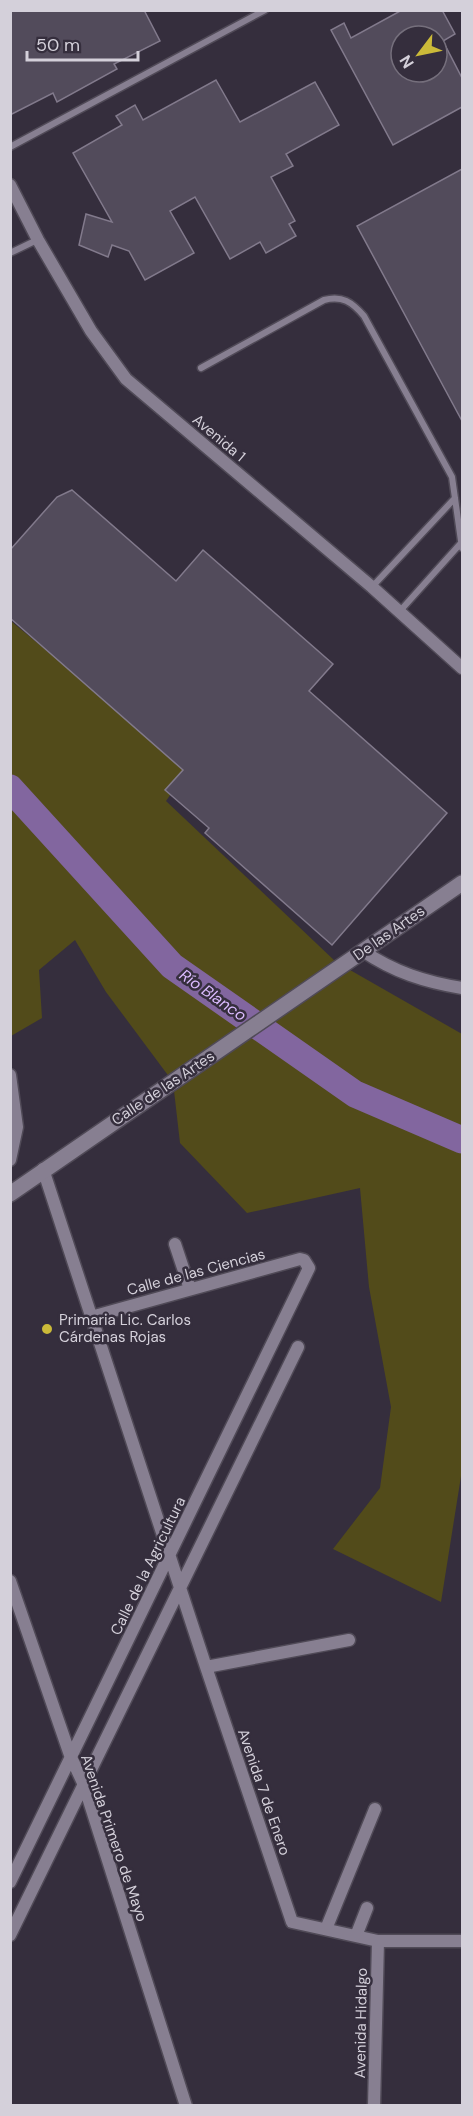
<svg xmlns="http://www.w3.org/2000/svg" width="473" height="2116" font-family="'DM Sans',sans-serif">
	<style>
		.green { fill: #524b1a }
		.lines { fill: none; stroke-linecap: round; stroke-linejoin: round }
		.river { stroke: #82669f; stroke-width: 27 }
		.building { fill: #524b5b; stroke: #827a8c; stroke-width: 1.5; fill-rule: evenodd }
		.lane-casing { stroke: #504a57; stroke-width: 9 }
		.street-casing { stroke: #504a57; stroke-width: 15 }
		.secondary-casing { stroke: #504a57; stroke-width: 18 }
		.lane { stroke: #877f91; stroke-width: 6 }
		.street { stroke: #877f91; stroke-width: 12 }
		.secondary { stroke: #877f91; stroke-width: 15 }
		.poi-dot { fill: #cbba39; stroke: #352e3d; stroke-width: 2 }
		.labels { text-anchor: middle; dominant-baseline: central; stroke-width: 5; stroke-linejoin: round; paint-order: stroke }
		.street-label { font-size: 15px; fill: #d4d0da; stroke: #352e3d }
		.poi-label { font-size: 15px; fill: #d4d0da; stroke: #352e3d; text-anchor: start }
		.water-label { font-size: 16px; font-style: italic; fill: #dbbbff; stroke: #352e3d }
	</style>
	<rect width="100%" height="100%" fill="#352e3d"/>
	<path class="green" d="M12 622 189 768 166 801 336 962 462 1034V1470L441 1602 333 1549 380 1488 391 1407 369 1287 360 1188 247 1213 180 1143 173 1082 106 992 75 940 39 970 42 1018 11 1036Z"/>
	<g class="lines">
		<path class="river" d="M10 788 172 966 355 1094 462 1140"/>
	</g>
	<path class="building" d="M10 10H144L160 41 114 64 117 69 57 102 53 93 10 115Z
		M402 10H442L455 34 443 41 462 78V107L393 145 331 30 344 23 351 38ZM401 36H437V72H401Z
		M216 80 240 122 315 82 339 125 286 154 293 166 271 177 295 221 289 224 296 236 266 253 260 242 230 259 195 197 170 211 194 253 145 280 129 251 112 245 108 257 79 245 86 214 112 222 73 153 122 125 116 116 135 105 143 120Z
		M462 169V421L357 226Z
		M72 490 176 581 203 550 333 664 309 691 447 813 332 945 205 833 209 828 165 790 183 770 10 618V550L57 497Z"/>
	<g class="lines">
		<defs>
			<path id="lane" d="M10 147 265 10
				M10 253 37 240
				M201 368 324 300C342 295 352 302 364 316L452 477 462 548
				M372 587 455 498
				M400 611 461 543"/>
			<path id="street" d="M10 185 38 240 91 331 126 379 372 587 462 668
				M363 951C394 972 425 982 462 988
				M10 1075 17 1127 10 1160
				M43 1169 206 1667 292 1922 378 1941H462
				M175 1244 190 1289
				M10 1581 70 1755 84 1785 186 2106
				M206 1667 349 1640
				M10 1882 309 1268 304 1260 300 1259 91 1317
				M326 1929 375 1809
				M10 1935 298 1347
				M356 1936 367 1908
				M374 2106 378 1941"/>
			<path id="secondary" d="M10 1194 462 883"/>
		</defs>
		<use href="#lane" class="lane-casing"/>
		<use href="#street" class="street-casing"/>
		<use href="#secondary" class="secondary-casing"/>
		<use href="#lane" class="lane"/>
		<use href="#street" class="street"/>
		<use href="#secondary" class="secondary"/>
	</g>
	<circle class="poi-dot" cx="47" cy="1329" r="6"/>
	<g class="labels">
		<g class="street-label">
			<text transform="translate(219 438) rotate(40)">Avenida 1</text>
			<text transform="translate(389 933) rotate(-35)">De las Artes</text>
			<text transform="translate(163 1088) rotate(-34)">Calle de las Artes</text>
			<text transform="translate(196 1272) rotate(-15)">Calle de las Ciencias</text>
			<text transform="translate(148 1566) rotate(-64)">Calle de la Agricultura</text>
			<text transform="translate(264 1792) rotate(71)">Avenida 7 de Enero</text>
			<text transform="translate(114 1838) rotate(71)">Avenida Primero de Mayo</text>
			<text transform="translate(361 2023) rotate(-89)">Avenida Hidalgo</text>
		</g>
		<g class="poi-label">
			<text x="59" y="1320">Primaria Lic. Carlos<tspan x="59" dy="17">Cárdenas Rojas</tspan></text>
		</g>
		<g class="water-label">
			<text transform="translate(213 995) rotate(35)">Río Blanco</text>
		</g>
	</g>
	<rect width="473" height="2116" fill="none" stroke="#d4d0da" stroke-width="24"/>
	<g transform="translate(419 54) rotate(238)"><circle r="28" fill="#352e3d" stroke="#756f7c" stroke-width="1.5"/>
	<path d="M0-4.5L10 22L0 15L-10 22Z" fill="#cbba39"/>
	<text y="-9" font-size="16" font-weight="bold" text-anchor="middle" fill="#d4d0da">N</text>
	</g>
	<path d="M27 51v9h111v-9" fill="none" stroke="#d4d0da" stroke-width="3"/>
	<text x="36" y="51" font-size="18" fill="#d4d0da" stroke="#352e3d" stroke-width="4.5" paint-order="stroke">50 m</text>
</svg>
